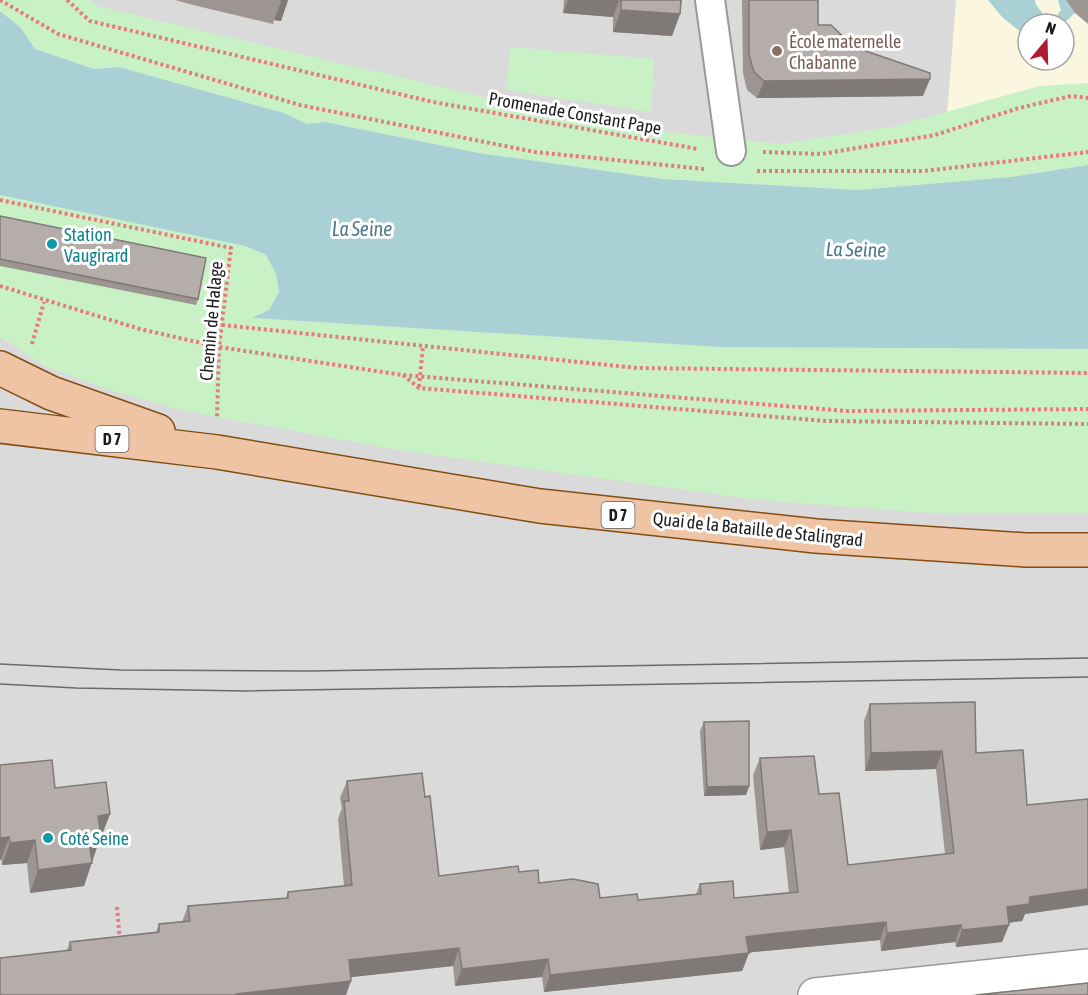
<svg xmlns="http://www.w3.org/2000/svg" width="1088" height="995" font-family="'Asap Condensed',sans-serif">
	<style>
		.residential { fill: #dadada; fill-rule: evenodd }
		.education { fill: #faf6df; fill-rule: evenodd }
		.park { fill: #c8f2c5 }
		.water { fill: #a9d1d5 }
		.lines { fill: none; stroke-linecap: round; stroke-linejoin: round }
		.pedestrian-casing { stroke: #999; stroke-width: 32 }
		.minor-casing { stroke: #999; stroke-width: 36 }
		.primary-casing { stroke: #834d12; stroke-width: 36 }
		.path { stroke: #e8797f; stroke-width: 4; stroke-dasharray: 3 3; stroke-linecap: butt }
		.pedestrian { stroke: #fff; stroke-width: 28 }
		.minor { stroke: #fff; stroke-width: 33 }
		.primary { stroke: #efc4a5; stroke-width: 33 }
		.tram { stroke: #6a6a6a; stroke-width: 1.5 }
		.wall { fill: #9c9592 }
		.shaded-wall { fill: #7f7977 }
		.building { fill: #b5adaa; stroke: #7f7977; stroke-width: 1.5 }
		.education-dot { fill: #8d6e63; stroke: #fff; stroke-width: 2 }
		.culture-dot { fill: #0f9aa8; stroke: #fff; stroke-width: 2 }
		.labels { text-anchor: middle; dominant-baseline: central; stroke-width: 6; stroke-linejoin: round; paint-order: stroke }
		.shield { fill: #fff; stroke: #606060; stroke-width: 1.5 }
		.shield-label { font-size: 16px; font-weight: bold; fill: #1c1c1c }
		.education-label { font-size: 18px; fill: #785e54; stroke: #fff; text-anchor: start }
		.street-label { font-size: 18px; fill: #1c1c1c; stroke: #fff }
		.culture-label { font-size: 18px; fill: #0d838f; stroke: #fff; text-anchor: start }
		.water-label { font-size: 20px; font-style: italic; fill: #4e7a91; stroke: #fff }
	</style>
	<rect width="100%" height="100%" fill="#ece8e4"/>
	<path class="residential" d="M0 0H1088V165L857 190 21 28 0 11ZM1028 24H1064V60H1028Z
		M0 195 254 318 721 347 1088 349V995H0Z"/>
	<path class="education" d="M956 0H1088V95L946 128ZM1028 24H1064V60H1028Z"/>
	<path class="park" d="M0 0H89L100 7 510 103 665 132 782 144 896 126 1040 86 1088 83V165L1011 177 857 190 663 179 479 153 325 122 307 124 284 113 119 67 94 69 35 49 21 28 0 11Z
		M510 47 654 59 651 112 507 90Z
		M0 195 245 246 266 255 276 273 279 292 269 310 254 318 721 347 1088 349V513H932L757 500 392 449 186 411 116 392 47 367 0 337Z"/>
	<path class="water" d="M988 0H1035L1036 5 1044 15 1056 17 1061 10 1058 0H1066L1075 13 1063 24H1028V38L1002 17Z
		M0 11 21 28 35 49 94 69 119 67 284 113 307 124 325 122 479 153 663 179 857 190 1011 177 1088 165V349L721 347 252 318 269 310 279 292 276 274 266 255 245 246 0 195Z"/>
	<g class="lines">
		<defs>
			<path id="pedestrian" d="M710 0 731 151"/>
			<path id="minor" d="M815 995 1088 966"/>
			<path id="primary" d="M0 368 51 393 158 431
				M0 426 217 452 540 506 816 536 1026 550H1088"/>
		</defs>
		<use href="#pedestrian" class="pedestrian-casing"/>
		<use href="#minor" class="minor-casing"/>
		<use href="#primary" class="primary-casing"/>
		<path class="path" d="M0 0 58 34 300 105 535 152 704 169
			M67 0 90 21 433 102 698 149
			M763 152 821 154 935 135 1019 108 1071 96 1088 98
			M757 171H924L1088 152
			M0 200 231 248 219 347 217 418
			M0 286 140 329 219 347 402 375 846 411 1088 409
			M222 325 637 368 1088 373
			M32 344 44 302
			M403 375 419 388 826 421 1088 424
			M419 387 423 346
			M117 907 120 941"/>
		<use href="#pedestrian" class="pedestrian"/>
		<use href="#minor" class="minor"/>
		<use href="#primary" class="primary"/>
		<path class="tram" d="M0 664 121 670 310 671 1088 658
			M0 684 76 688 245 691 1088 677"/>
	</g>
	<path class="wall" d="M175 0H288L281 21 274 20 273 24 193 5Z
		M564 0H682L680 14 672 36 613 32V17L563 13Z
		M742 0H818V25L854 47 923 96 757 98 747 90 743 73Z
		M1066 0H1088V24L1075 13Z
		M0 216 198 299 196 305 0 266Z
		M870 704 976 753 1027 805 1088 799V905L1025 914 1022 921 1008 923 1009 925 1002 942 956 947 955 942 881 951 880 940 753 952 749 953 742 971 544 992 542 977 455 986 453 966 351 977 67 950 70 942 156 932 159 924 182 922 188 906 286 898 288 892 344 886 338 819 342 808 340 798 347 781 425 797 439 876 519 872 539 883 600 898 638 900 696 894 700 884 734 898 789 893 784 847 760 850 753 775 760 758 819 794 848 865 945 854 936 769 865 771 864 721Z
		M704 722 749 786 746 795 704 796 700 731Z
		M0 765 55 788 110 814 101 837 97 838 96 840 97 847 84 886 30 893 27 863 2 865 1 859 0 860Z"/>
	<path class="shaded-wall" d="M280 0H288L281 21 274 20 281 2Z
		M568 0H619L613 17 563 13Z
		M621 10 680 14 672 36 613 32Z
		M930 79 923 96 757 98 764 81Z
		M942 751 936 769 865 771 871 753Z
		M749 786 746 795 704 796 707 787Z
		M110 814 101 837 97 838 93 847H97L84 886 30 893 38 870 98 816Z
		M791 830 784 847 760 850 767 832Z
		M9 837 1 859 0 860V838Z
		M35 840 27 863 2 865 10 843Z
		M1088 889V905L1025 914 1022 921 1000 924 1007 907 1030 897Z
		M886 922 880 940 753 952 746 954 749 953 742 971 544 992 550 975 760 935Z
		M961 925 955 942 881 951 887 933Z
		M1009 925 1002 942 956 947 962 930Z
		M459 948 453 966 343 978 349 960Z
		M548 959 542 977 455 986 462 969Z
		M351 981 346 995H236V994Z"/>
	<path class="building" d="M621 0H681L680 14 621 10Z
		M749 0H818V25H831L854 47 930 73V79L764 81 754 72 749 55Z
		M0 216 206 258 198 299 0 259Z
		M975 702 976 753 1023 750 1027 805 1088 799V889L1030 897 1029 904 1007 907 1009 925 962 930 961 925 887 933 886 922 760 935 746 937 749 953 550 975 548 959 462 969 459 948 349 960 351 981 236 994V995H0V958L71 950 70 942 159 932V924L190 921 188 906 288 898V892L352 885 344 801H349L347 781 422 773 425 797 430 796 439 876 518 866 519 872 538 870 539 883 573 879 598 884 600 898 637 894 638 900 701 894 700 884 733 881 734 898 798 892 791 830 767 832 760 758 814 756 819 794 839 793 848 865 954 853 942 751 871 753 870 704Z
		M749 721V786L707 787 704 722Z
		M52 760 55 788 106 782 110 814 98 816 100 829 95 830 97 847 90 848 92 863 38 870 35 840 10 843 9 837 0 838V765Z
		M1088 983V995H976Z"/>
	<circle class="education-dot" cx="777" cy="51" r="6"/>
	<g class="culture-dot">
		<circle cx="52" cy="244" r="6"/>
		<circle cx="48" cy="838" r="6"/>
	</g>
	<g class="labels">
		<g class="shield">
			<rect x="95.5" y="426" width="33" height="26" rx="4.5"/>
			<rect x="601.5" y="502" width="33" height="26" rx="4.5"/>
		</g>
		<g class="shield-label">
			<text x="112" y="439">D 7</text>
			<text x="618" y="515">D 7</text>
		</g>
		<g class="education-label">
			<text x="789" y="41">École maternelle<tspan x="789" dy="21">Chabanne</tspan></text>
		</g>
		<g class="street-label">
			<text transform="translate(575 113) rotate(10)">Promenade Constant Pape</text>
			<text transform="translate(211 321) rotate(-85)">Chemin de Halage</text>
			<text transform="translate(758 529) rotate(6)">Quai de la Bataille de Stalingrad</text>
		</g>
		<g class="culture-label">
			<text x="64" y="234">Station<tspan x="64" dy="21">Vaugirard</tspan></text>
			<text x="60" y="838">Coté Seine</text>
		</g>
		<g class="water-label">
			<text x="362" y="228">La Seine</text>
			<text transform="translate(856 249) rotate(1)">La Seine</text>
		</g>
	</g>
	<g transform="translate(1046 42) rotate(19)"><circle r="28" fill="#ffffff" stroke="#a4a4a4" stroke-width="1.5"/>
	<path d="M0-4.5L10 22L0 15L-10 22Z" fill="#b01930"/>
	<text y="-9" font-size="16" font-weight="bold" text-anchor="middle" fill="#1c1c1c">N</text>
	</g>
</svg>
